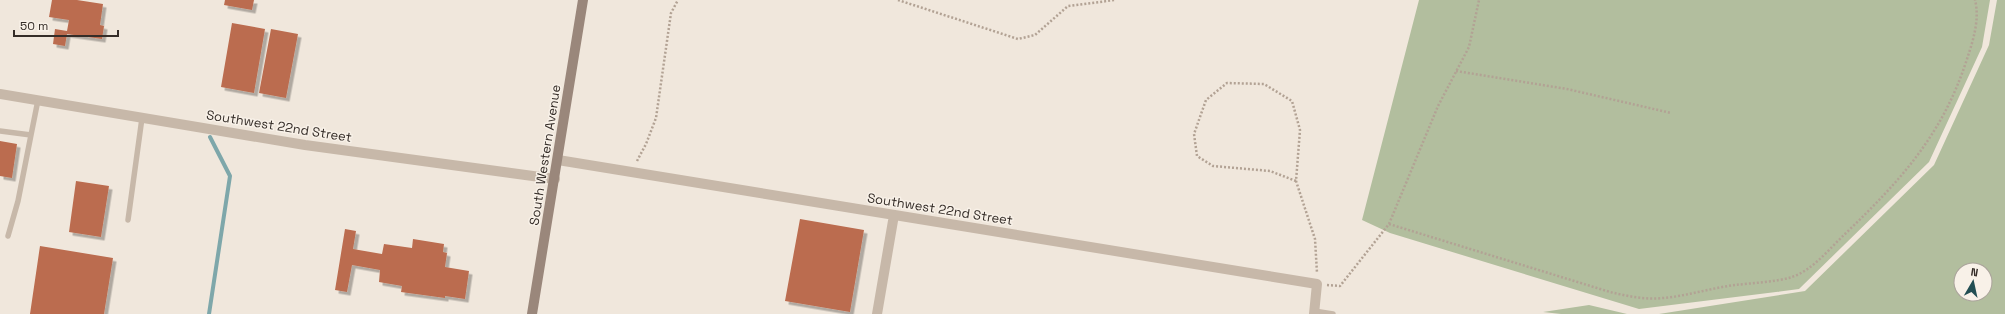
<svg xmlns="http://www.w3.org/2000/svg" width="2005" height="314" font-family="'Space Grotesk',sans-serif">
	<style>
		.green { fill: #b2be9e; fill-rule: evenodd }
		.lines { fill: none; stroke-linecap: round; stroke-linejoin: round }
		.stream { stroke: #7ea7aa; stroke-width: 4 }
		.building { fill: #bb6c4f; filter: url(#shadow) }
		.path { stroke: #b2a294; stroke-width: 2.5; stroke-dasharray: 2 2; stroke-linecap: butt }
		.service { stroke: #c7b8a9; stroke-width: 5.5 }
		.minor { stroke: #c7b8a9; stroke-width: 10 }
		.secondary { stroke: #9a877b; stroke-width: 10 }
		.labels { text-anchor: middle; dominant-baseline: central; stroke-width: 3; stroke-linejoin: round; paint-order: stroke }
		.street-label { font-size: 13px; fill: #352d28; stroke: #f8f1e8 }
	</style>
	<defs>
		<filter id="shadow"><feDropShadow dx="3.5" dy="3.5" stdDeviation="0" flood-color="#0004"/></filter>
	</defs>
	<rect width="100%" height="100%" fill="#f0e7dc"/>
	<path class="green" d="M1419 0H1990L1982 47 1929 162 1799 289 1639 309 1390 233 1362 220Z
		M1997 0H2005V314H1659L1805 291 1934 165 1989 45ZM1961 270H1985V294H1961Z
		M1589 305 1627 314H1561L1543 312Z"/>
	<g class="lines">
		<path class="stream" d="M209 314 230 176 210 137"/>
	</g>
	<path class="building" d="M52 0H77L103 4 100 25 104 26 102 39 67 34 65 46 53 44 55 29 67 31 69 20 49 17Z
		M225 0H254L252 10 224 5Z
		M232 23 265 29 254 93 221 87Z
		M271 29 298 34 286 98 259 93Z
		M0 141 17 144 12 178 0 176Z
		M76 181 109 186 101 237 69 232Z
		M800 219 864 230 850 312 785 301Z
		M345 229 356 231 353 249 382 254 384 244 412 248 413 239 444 244 443 252 447 253 445 267 469 271 465 299 445 296V298L401 292 402 286 379 282 380 270 352 265 347 292 335 290Z
		M40 246 113 258 104 314H30Z"/>
	<g class="lines">
		<path class="path" d="M898 0 1018 39 1035 35 1068 6 1115 0
			M1456 71 1567 89 1671 113
			M637 161 646 144 656 118 671 13 678 0
			M1296 181 1270 171 1213 166 1197 156 1194 134 1206 100 1227 83 1264 84 1292 101 1300 130 1296 181 1315 239 1317 273
			M1389 224 1610 292C1627 296 1645 300 1663 298 1687 296 1711 288 1735 285 1752 283 1776 282 1792 277 1813 270 1830 248 1846 233 1901 180 1943 134 1967 59 1973 41 1980 19 1975 0
			M1327 285 1340 286 1389 224 1438 106 1469 47 1479 0"/>
		<path class="service" d="M0 131 31 135 38 100
			M128 220 142 118
			M8 236 18 201 31 135
			M1314 311 1333 314"/>
		<path class="minor" d="M0 94 305 145 555 179
			M558 160 1317 284 1314 314
			M877 314 894 215"/>
		<path class="secondary" d="M532 314 583 0"/>
	</g>
	<g class="labels">
		<g class="street-label">
			<text transform="translate(279 126) rotate(9)">Southwest 22nd Street</text>
			<text transform="translate(545 155) rotate(-81)">South Western Avenue</text>
			<text transform="translate(940 209) rotate(9)">Southwest 22nd Street</text>
		</g>
	</g>
	<g transform="translate(1973 282) rotate(9)"><circle r="19" fill="#f8f1e8" stroke="#aaa39b"/>
	<path d="M0-3L7 15L0 10L-7 15Z" fill="#224e53"/>
	<text y="-6" font-size="11" font-weight="bold" text-anchor="middle" fill="#352d28">N</text>
	</g>
	<path d="M14 30v6h104v-6" fill="none" stroke="#352d28" stroke-width="2"/>
	<text x="20" y="30" font-size="12" fill="#352d28" stroke="#f8f1e8" stroke-width="3" paint-order="stroke">50 m</text>
</svg>
